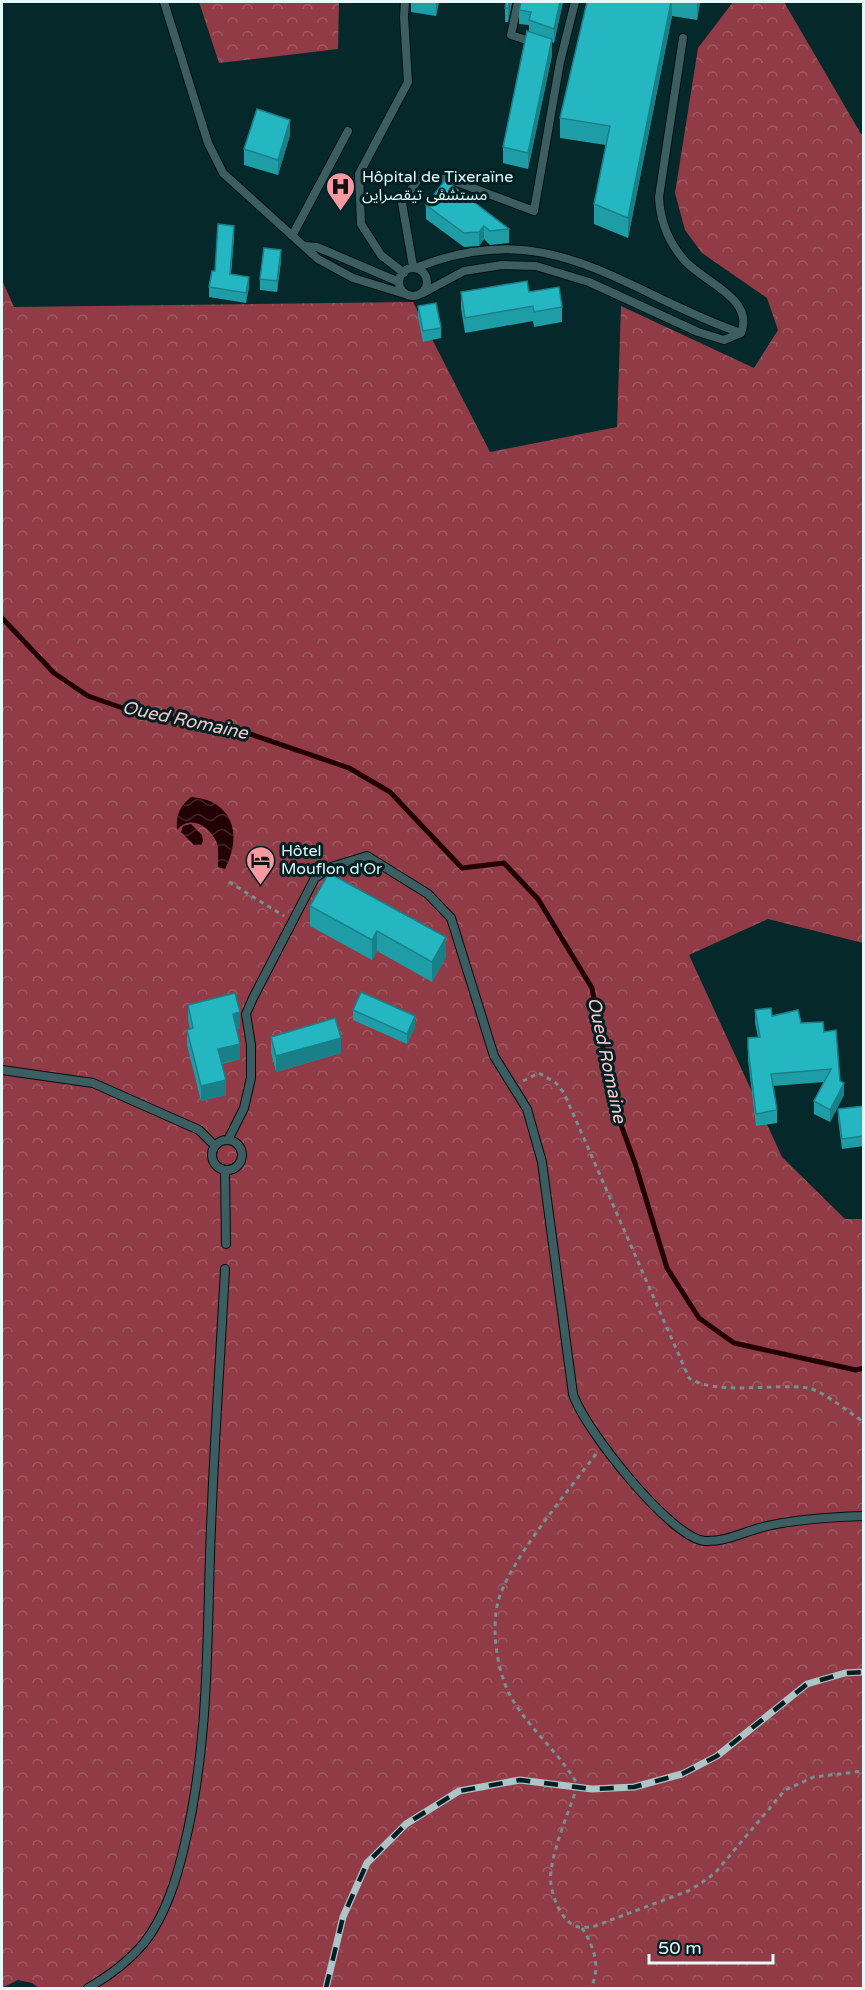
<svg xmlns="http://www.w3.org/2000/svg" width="865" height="1990" font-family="'Varela Round','Noto Sans Arabic',sans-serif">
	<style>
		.forest { fill: url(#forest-crowns) }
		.water { fill: url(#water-waves) }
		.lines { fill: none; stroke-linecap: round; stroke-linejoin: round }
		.stream { stroke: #220004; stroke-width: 5 }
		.lane-casing { stroke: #001012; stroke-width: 10 }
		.path { stroke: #759192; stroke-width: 3; stroke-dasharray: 4.5 4.5; stroke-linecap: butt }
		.lane { stroke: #3c5e61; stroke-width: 8 }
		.rail-casing { stroke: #adc5c6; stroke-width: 7 }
		.rail { stroke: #001f22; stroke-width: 4.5; stroke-dasharray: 14; stroke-linecap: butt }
		.wall { fill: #1f9da7 }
		.shaded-wall { fill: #198088 }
		.building { fill: #24b7c2; stroke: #198088; stroke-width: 1.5 }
		.labels { text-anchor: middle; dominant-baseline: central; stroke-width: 6; stroke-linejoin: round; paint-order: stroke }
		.poi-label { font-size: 16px; fill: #e6f9fa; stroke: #001f22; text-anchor: start }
		.water-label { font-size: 18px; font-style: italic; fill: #fbc8ca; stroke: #001f22 }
	</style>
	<defs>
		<pattern id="forest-crowns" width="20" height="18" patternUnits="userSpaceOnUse" patternTransform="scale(1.5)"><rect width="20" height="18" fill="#903b45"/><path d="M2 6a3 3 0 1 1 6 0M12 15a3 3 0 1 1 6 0" fill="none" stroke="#a05861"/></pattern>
		<pattern id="water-waves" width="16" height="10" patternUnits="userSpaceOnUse" patternTransform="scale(1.5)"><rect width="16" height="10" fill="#220004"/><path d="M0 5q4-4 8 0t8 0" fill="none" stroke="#42262a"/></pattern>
	</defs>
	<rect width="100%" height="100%" fill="#05292b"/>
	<path class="forest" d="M199 2H339L338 49 219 63Z
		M733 2H784L861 134H863V943L768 919 689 955 782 1157 845 1219H863V1988H39L32 1983 18 1980 2 1988V280L14 307 413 302 490 452 617 427 621 306 754 368 778 330 767 298 702 253 685 230 675 193 698 48Z"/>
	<path class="water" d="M191 797C233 800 243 835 225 869L218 867C218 860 219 850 217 843 210 826 190 814 177 830 176 815 179 807 191 797Z
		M191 824 202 835 203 841 201 845H194L181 832 183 826Z"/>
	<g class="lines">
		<path class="stream" d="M2 618 54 673 88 696 143 715 227 726 349 768 390 792 462 868 504 863 538 899 592 988 613 1103 635 1163 667 1268 699 1318 734 1343 856 1370 864 1368"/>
		<defs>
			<path id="lane" d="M164 2 208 143 223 173 318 259 353 278 405 294
				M518 2 511 35 533 42
				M292 236 348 131
				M305 246 317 247 399 282
				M413 266 402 203 419 178 449 179 534 211 560 62 575 2
				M418 267C553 214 622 292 741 333
				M399 282a14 14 0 1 1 28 0a14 14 0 1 1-28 0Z
				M404 273 381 255 361 224 359 174 408 82 404 17 405 2
				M423 293 464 271 502 265 536 266 589 282 698 332 724 340 741 333C755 299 704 282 685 261 669 243 660 221 659 197L683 38
				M2 1070 93 1083 199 1130 215 1146
				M212 1155a15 15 0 1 1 30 0a15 15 0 1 1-30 0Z
				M228 1140 244 1108 251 1078V1045L246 1014 253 998 315 878 331 867 367 856 428 894 451 918 494 1056 527 1109 542 1162 573 1394C583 1427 671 1539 705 1541 726 1542 743 1532 763 1527 795 1519 831 1517 864 1516
				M225 1170 226 1244
				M88 1988C109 1976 128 1962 144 1943 166 1915 177 1878 185 1843 208 1747 207 1652 210 1555 213 1459 220 1364 225 1269"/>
		</defs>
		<use href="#lane" class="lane-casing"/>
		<path class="path" d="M229 882 284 916
			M523 1081 539 1073 556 1083 564 1093 689 1378C716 1396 777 1383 808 1388 824 1391 849 1413 864 1422
			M596 1454C570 1489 508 1562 498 1602 491 1629 497 1671 510 1695 527 1727 558 1751 576 1782L577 1787C568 1814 555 1843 551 1871 548 1887 558 1916 573 1925 580 1929 588 1927 595 1926L688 1891 700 1884 715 1873 785 1790 814 1777 864 1771
			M582 1928C594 1946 601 1967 591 1988"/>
		<use href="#lane" class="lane"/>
		<defs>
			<path id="rail" d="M326 1988 343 1917 367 1863 406 1824 459 1791 520 1780 592 1789 634 1787 682 1774 717 1756 807 1684 845 1673 864 1672"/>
		</defs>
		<use href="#rail" class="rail-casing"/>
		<use href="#rail" class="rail"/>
	</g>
	<path class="wall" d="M411 2H439L436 16 411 12Z
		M512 2 508 22H505V8Z
		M521 2H563L554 43 552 42V55L528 169 503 163V147L529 32V25L519 24V10Z
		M587 2H700L697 20 672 16 628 238 594 224V204L606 145 560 138V118Z
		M290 135 278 175 244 165V149Z
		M426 205 509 229V243L490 245 484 239 479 246 464 247 426 219Z
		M234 236 231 274 249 287 246 303 209 297V287L215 271Z
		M281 261 277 292 260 290V279Z
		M461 292H529L562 307V322L534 327 533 321 465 333 461 308Z
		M418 306 441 328V338L423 342 418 317Z
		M310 906 446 957 432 982 377 951 372 960 310 926Z
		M188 1005 240 1028 236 1029 240 1059 222 1064 226 1095 201 1101 187 1045V1030L190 1029 188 1020Z
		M353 1010 415 1027 407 1044 353 1020Z
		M755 1010 801 1023 824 1032 844 1095 830 1122 814 1114V1101L824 1082 773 1086 777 1110V1123L756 1126 748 1060V1048L758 1037 755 1023Z
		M271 1037 341 1053 276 1072 271 1052Z
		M864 1106V1146L842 1149 838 1119V1109Z"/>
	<path class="shaded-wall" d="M436 2H439L436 16Z
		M509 2H512L508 22V8Z
		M560 2H563L554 43V29Z
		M671 2H672V16L628 238V218Z
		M697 2H700L697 20Z
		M552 39V55L528 169V153Z
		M290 120V135L278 175V160Z
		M234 226V236L230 284V274Z
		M484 226V239L479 246V232Z
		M281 250V261L277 292V281Z
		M249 277V287L246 303V293Z
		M377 931V951L372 960V940Z
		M446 937V957L432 982V962Z
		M240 1012V1028L233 1030V1014Z
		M415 1016V1027L407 1044V1034Z
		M341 1038V1053L276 1072V1056Z
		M240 1044V1059L218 1064V1049Z
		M226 1080V1095L201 1101V1086Z
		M844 1083V1095L830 1122V1110Z"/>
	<path class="building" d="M506 2H509L508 8H505Z
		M521 2H560L554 29 529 20 531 12 519 10Z
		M587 2H671L628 218 594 204 610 126 560 118Z
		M527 31 552 39 528 153 503 147Z
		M257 109 290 120 278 160 244 149Z
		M445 180 509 229 490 231 484 226 479 232 464 233 426 205Z
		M218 224 234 226 230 274 249 277 246 293 209 287 212 271H215Z
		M264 248 281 250 277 281 260 279Z
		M527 281 529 292 559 287 562 307 534 312 533 306 465 318 461 292Z
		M436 303 441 328 423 331 418 306Z
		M329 873 446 937 432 962 377 931 372 940 310 906Z
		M361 992 415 1016 407 1034 353 1010Z
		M235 993 240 1012 233 1014 240 1044 218 1049 226 1080 201 1086 187 1030 193 1028 188 1005Z
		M771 1008 772 1016 798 1010 801 1023 823 1022 824 1032 836 1030 840 1081 844 1083 830 1110 814 1101 831 1069 771 1074 777 1110 756 1114 748 1048V1038L760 1037 755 1010Z
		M335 1018 341 1038 276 1056 271 1037Z
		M864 1106V1136L842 1139 838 1109Z"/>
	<defs>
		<symbol id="hospital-pin" viewBox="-11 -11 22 30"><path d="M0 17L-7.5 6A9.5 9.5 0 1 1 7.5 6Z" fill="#f49aa0" stroke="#001f22"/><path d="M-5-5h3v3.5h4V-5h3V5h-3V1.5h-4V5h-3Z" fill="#111"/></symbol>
		<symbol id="hotel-pin" viewBox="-11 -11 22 30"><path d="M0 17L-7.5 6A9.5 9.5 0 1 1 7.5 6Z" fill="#f49aa0" stroke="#001f22"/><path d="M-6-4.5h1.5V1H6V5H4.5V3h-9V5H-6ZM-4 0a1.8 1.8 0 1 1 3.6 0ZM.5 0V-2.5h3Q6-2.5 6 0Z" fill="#111"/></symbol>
	</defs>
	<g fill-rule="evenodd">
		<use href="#hospital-pin" x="324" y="170" width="33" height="45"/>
		<use href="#hotel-pin" x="244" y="844" width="33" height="45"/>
	</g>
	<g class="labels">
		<g class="poi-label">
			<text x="362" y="177">Hôpital de Tixeraïne<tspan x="362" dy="18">مستشفى تيقصراين</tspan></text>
			<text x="281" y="851">Hôtel<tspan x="281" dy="18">Mouflon d'Or</tspan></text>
		</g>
		<g class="water-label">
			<text transform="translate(185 720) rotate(12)">Oued Romaine</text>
			<text transform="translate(607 1060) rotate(78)">Oued Romaine</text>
		</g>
	</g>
	<rect width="865" height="1990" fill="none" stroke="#e6f9fa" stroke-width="6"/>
	<path d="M649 1954v9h124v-9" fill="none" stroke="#e6f9fa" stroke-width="3"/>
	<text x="658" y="1954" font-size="18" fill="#e6f9fa" stroke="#001f22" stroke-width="4.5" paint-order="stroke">50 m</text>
</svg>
